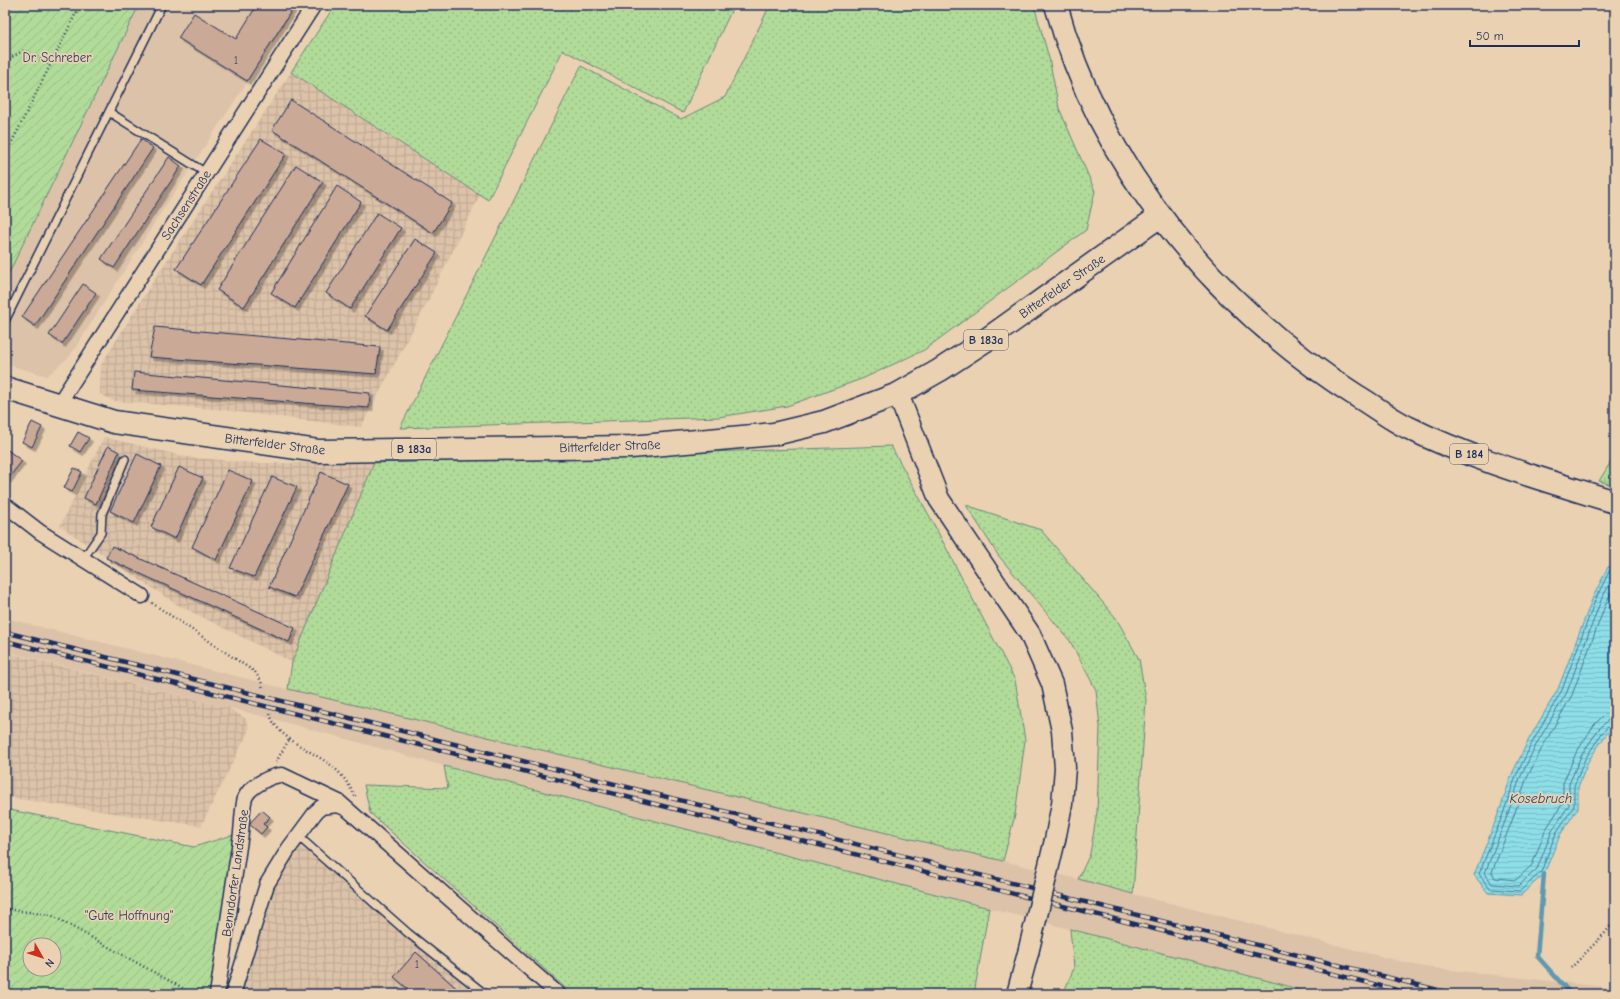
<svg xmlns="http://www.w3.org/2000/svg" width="1620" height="999" font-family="'Comic Neue',sans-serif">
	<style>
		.built { fill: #dcc2a8 }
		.industrial { fill: url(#industrial-grid) }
		.grass { fill: url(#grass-dots); stroke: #66857b }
		.wetland { fill: url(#wetland-marsh); stroke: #66857b }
		.garden { fill: url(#garden-furrows); stroke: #66857b; fill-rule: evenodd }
		.water { fill: url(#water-rules); stroke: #5f98b0 }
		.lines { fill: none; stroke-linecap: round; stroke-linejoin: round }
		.shore { stroke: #497595; stroke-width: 1 }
		.stream { stroke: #5f98b0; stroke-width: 4.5 }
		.building { fill: #caa997; stroke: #1b2f5e; filter: url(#shadow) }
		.lane-casing { stroke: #1b2f5e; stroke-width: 10 }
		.street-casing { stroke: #1b2f5e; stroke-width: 17 }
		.secondary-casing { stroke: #1b2f5e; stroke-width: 23 }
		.primary-casing { stroke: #1b2f5e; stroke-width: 25 }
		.path { stroke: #1b2f5e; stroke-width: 2.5; stroke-dasharray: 1 3; stroke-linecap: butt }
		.lane { stroke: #ead1b2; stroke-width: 7 }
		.street { stroke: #ead1b2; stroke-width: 14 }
		.secondary { stroke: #ead1b2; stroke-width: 20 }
		.primary { stroke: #ead1b2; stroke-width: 22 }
		.rail-casing { stroke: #1b2f5e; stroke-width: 4.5 }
		.rail { stroke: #ead1b2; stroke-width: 3; stroke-dasharray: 9; stroke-linecap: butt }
		.secondary-bridge-casing { stroke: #1b2f5e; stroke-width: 23; stroke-linecap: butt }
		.secondary-bridge { stroke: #ead1b2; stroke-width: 20 }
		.labels { text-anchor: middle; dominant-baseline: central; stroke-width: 3.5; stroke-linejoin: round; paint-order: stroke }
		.number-label { font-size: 11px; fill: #474e6c }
		.shield { fill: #ead1b2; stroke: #596077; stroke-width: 1 }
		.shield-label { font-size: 12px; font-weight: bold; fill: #1b2f5e }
		.park-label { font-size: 13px; fill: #2a4064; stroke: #ead1b2 }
		.street-label { font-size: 13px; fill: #1b2f5e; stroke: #ead1b2 }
		.water-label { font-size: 14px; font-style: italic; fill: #26406c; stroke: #ead1b2 }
	</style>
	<defs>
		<pattern id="industrial-grid" width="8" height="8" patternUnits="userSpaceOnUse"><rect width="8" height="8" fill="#dcc2a8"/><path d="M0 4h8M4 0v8" fill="none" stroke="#bca793"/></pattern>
		<pattern id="grass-dots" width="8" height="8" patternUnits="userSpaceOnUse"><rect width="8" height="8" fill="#b1db98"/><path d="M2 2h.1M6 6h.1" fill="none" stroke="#98bc85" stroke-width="1.8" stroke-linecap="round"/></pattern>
		<pattern id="wetland-marsh" width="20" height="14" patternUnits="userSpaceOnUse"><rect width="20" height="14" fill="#b1db98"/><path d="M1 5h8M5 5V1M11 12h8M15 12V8" fill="none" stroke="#98bc85"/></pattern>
		<pattern id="garden-furrows" width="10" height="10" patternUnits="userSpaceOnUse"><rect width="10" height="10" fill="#b1db98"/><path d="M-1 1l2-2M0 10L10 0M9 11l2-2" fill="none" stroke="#98bc85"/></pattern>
		<pattern id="water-rules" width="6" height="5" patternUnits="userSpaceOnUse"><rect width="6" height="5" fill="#8ddee7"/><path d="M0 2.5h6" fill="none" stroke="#79bfc9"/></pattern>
		<filter id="shadow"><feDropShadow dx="3.5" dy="3.5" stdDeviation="0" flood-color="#0004"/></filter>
	</defs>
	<rect width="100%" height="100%" fill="#ead1b2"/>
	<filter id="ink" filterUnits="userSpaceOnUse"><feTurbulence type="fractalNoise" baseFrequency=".025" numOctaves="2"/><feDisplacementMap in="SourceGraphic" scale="8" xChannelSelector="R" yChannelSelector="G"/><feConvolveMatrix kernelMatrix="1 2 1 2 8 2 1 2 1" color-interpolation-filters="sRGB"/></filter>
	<g filter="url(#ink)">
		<path class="built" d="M139 5H298L166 205 70 356 47 376 5 364V281Z
			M5 618 283 688 1078 879 1133 894 1423 967 1604 987 1615 989V994H1313L1284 985 444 766 277 720 5 651Z"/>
		<path class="industrial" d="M291 72 480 195 430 297 361 427 215 409 114 401 100 394 101 365 154 280Z
			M104 437 187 457 255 463H374L292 662 176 604 60 526Z
			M5 652 229 708 246 719 249 728 247 734 201 826 5 797Z
			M298 836 484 994H233L267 884Z"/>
		<path class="grass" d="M335 5H734L683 113 563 50 488 200 291 72Z
			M770 5H1034L1049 58 1059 108 1095 191 1086 230 924 350 864 378 787 406 719 417 400 428 581 66 681 119 725 97Z
			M891 446 930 517 1015 680 1025 740 1015 815 1003 861 288 689 292 662 374 463Z
			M966 505 1041 530 1116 618 1139 659 1146 700 1133 894 1078 879 1090 854 1097 812 1100 727 1096 690 1070 641 998 555Z
			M444 766 989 908 974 994H572L370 813 364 785 448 788Z
			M1070 929 1284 985 1313 994H1063L1074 968Z"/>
		<path class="wetland" d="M1615 455V486L1599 481Z"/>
		<path class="garden" d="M5 5H139L5 281Z
			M5 809 194 847 242 832 217 994H5ZM30 945H54V969H30Z"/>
		<path class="water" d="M1615 564V725L1605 736 1589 760 1578 787V808L1560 835 1544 874 1521 895 1488 893 1474 875 1499 812 1512 774 1529 739 1558 689 1593 597 1608 567Z"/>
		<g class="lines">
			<path class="shore" d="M1615 568 1610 570 1596 598 1562 690 1533 741 1516 776 1503 814 1479 874 1490 889 1520 891 1541 872 1556 833 1574 806V786L1585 759 1602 733 1611 724 1615 723
				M1615 574 1601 600 1567 692 1537 743 1520 778 1507 816 1485 873 1492 884 1518 886 1537 869 1552 831 1569 805V784L1581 756 1598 730 1608 720 1615 718
				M1615 585 1606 603 1572 695 1543 746 1526 780 1513 818 1492 872 1495 878 1516 880 1532 865 1546 829 1563 803V783L1576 753 1594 725 1605 714 1615 712"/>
			<path class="stream" d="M1544 874 1537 956 1571 994"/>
		</g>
		<path class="building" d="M257 5H295L247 81 178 38 194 13 236 39Z
			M291 100 452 203 433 233 272 130Z
			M141 139 153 148 35 326 22 317Z
			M261 139 286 154 201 285 176 269Z
			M169 157 181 166 114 268 101 259Z
			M296 165 323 182 244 307 217 290Z
			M337 186 361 202 295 308 271 293Z
			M377 213 401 228 350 309 326 293Z
			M415 239 437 253 387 330 365 316Z
			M83 284 96 293 62 344 49 335Z
			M155 327 380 347 376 374 149 357Z
			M134 372 370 393 369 408 132 390Z
			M32 422 42 427 32 447 22 442Z
			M78 432 89 438 80 452 70 446Z
			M108 446 119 452 96 504 84 498Z
			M5 448 22 461 7 480 5 478Z
			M137 454 161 466 134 523 110 511Z
			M179 467 203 478 175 539 151 527Z
			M74 468 82 472 72 492 64 488Z
			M228 470 253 481 216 560 192 547Z
			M321 472 348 484 295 597 269 587Z
			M272 477 297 487 254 577 230 568Z
			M112 546 295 628 289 642 106 558Z
			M262 810 270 817 263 824 267 827 261 834 249 824Z
			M416 952 463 994H414L394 977Z"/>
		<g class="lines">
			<defs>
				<path id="lane" d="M109 112 206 173
					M5 321 162 5
					M83 559 101 533 102 514 125 459
					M298 836 408 933 485 994"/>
				<path id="street" d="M58 405 314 5
					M5 505 40 532 142 596
					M217 994C225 943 232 892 240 840 242 830 242 807 245 798 249 787 271 775 282 775L339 802 558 994
					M233 994 267 884 289 848 315 813 321 807 329 806 338 805 345 808"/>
				<path id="secondary" d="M898 394 939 499 1030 634 1052 684 1062 731 1065 768 1062 804 1055 840
					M1017 994 1028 953"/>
				<path id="primary" d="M1056 5C1100 168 1216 307 1357 396 1374 406 1390 419 1407 427 1473 460 1545 480 1615 502
					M5 388 114 422 318 451 631 447 774 434 824 422 898 394 940 370 986 340 1160 216"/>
			</defs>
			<use href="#lane" class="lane-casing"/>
			<use href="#street" class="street-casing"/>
			<use href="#secondary" class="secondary-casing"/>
			<use href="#primary" class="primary-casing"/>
			<path class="path" d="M5 58 8 59 25 50 50 65
				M5 156 80 5
				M152 603 255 672 261 681 263 689
				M270 714C276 738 313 751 332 766 343 775 350 786 356 798
				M276 762 290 738
				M5 909 51 915 193 994
				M1571 968 1606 932 1615 920"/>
			<use href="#lane" class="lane"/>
			<use href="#street" class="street"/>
			<use href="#secondary" class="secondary"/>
			<use href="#primary" class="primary"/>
			<defs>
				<path id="rail" d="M5 632 1032 888
					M5 641 1030 898
					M1053 894 1454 994
					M1051 903 1413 994"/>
			</defs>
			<use href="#rail" class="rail-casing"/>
			<use href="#rail" class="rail"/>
			<defs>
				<path id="secondary-bridge" d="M1028 953 1055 840"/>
			</defs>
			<use href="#secondary-bridge" class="secondary-bridge-casing"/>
			<use href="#secondary-bridge" class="secondary-bridge"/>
		</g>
	</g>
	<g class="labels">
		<g class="number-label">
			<text x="236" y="60">1</text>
			<text x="417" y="964">1</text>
		</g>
		<g class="shield">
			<rect x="964" y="330" width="44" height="20" rx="3"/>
			<rect x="392" y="439" width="44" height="20" rx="3"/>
			<rect x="1450" y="444" width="38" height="20" rx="3"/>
		</g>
		<g class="shield-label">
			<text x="986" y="340">B 183a</text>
			<text x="414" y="449">B 183a</text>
			<text x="1469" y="454">B 184</text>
		</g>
		<g class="park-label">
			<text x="57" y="57">Dr. Schreber</text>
			<text x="129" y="915">"Gute Hoffnung"</text>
		</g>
		<g class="street-label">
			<text transform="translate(186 205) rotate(-57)">Sachsenstraße</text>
			<text transform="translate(1062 286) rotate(-35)">Bitterfelder Straße</text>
			<text transform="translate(275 444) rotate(7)">Bitterfelder Straße</text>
			<text transform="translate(610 446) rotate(-2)">Bitterfelder Straße</text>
			<text transform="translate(235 873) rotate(-82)">Benndorfer Landstraße</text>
		</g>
		<g class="water-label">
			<text x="1541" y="798">Kosebruch</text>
		</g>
	</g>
	<rect width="1620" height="999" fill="none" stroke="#ead1b2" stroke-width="20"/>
	<rect x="10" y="10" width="1600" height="979" fill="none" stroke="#1b2f5e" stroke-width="1.5" filter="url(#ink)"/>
	<g transform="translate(42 957) rotate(129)"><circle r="19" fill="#ead1b2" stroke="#979090"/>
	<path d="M0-3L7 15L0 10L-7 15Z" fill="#c8321e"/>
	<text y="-6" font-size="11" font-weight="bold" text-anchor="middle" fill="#1b2f5e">N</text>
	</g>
	<path d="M1470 40v6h109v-6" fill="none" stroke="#1b2f5e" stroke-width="2"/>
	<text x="1476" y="40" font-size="12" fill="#1b2f5e" stroke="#ead1b2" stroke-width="3" paint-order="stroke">50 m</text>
</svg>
